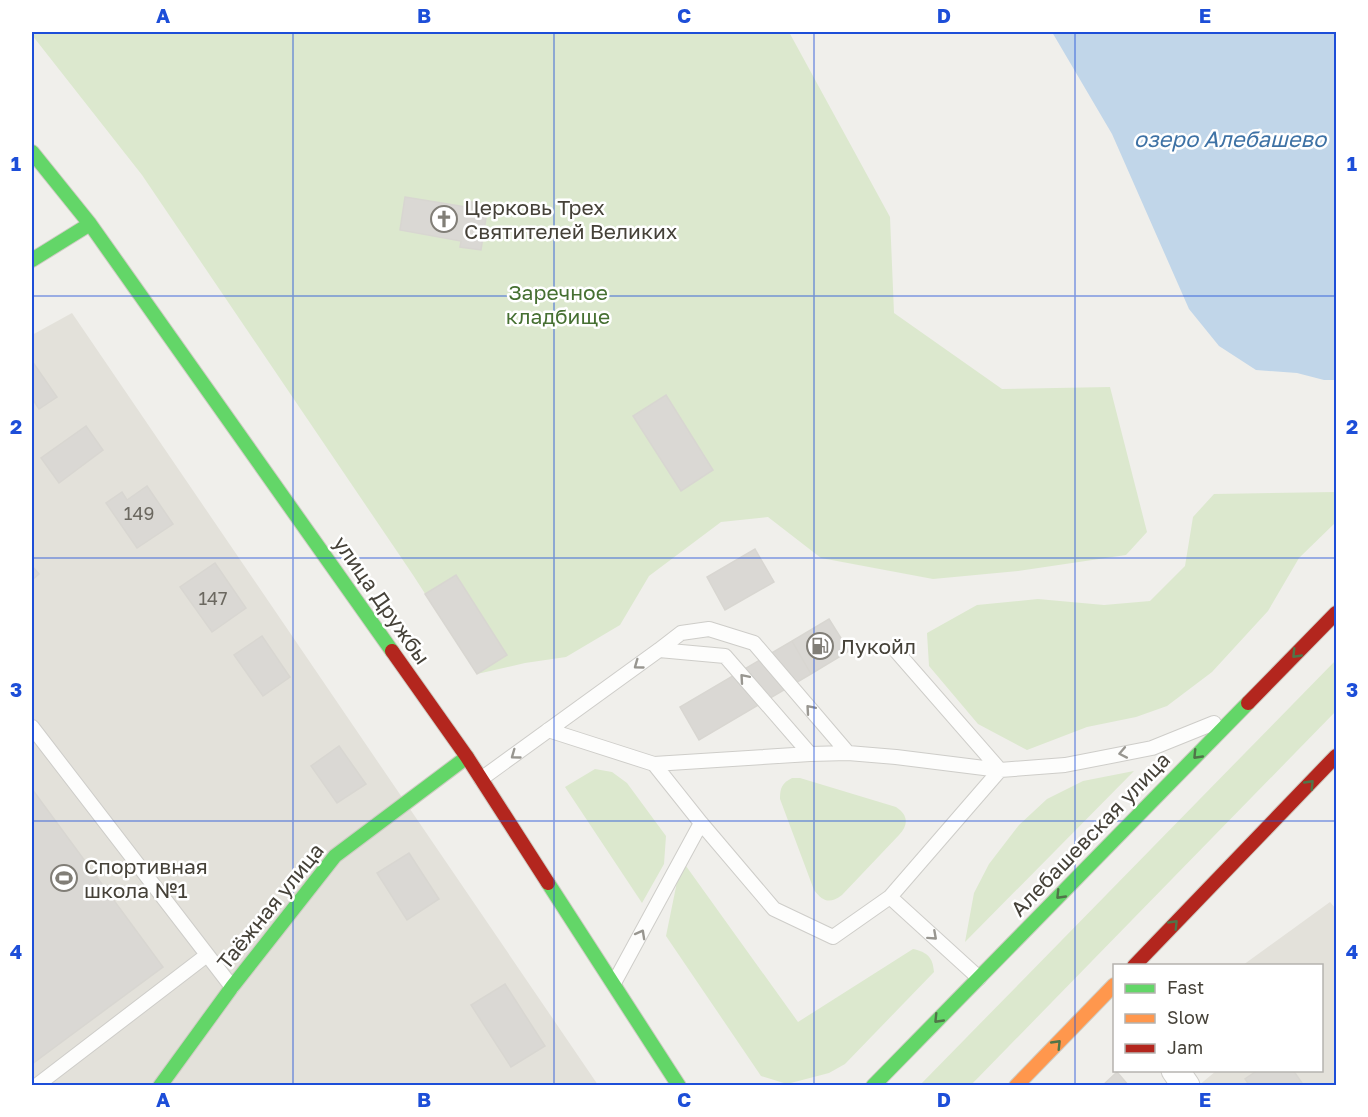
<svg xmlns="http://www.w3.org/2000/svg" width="1368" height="1117" font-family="'Golos Text',sans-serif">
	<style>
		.residential { fill: #e3e1da }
		.green { fill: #dce8ce }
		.water { fill: #c1d6e9 }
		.building { fill: #dad8d4; stroke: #d8d6d1; stroke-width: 1.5 }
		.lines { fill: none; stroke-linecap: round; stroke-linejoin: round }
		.lane-casing { stroke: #cecdc9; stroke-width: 16 }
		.street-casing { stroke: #cecdc9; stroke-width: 29 }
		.fast-casing { stroke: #ceccc3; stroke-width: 16 }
		.slow-casing { stroke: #ceccc3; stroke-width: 16 }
		.jam-casing { stroke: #ceccc3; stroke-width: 16 }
		.lane { stroke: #fdfdfc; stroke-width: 14 }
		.street { stroke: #fdfdfc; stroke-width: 27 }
		.fast { stroke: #63d668; stroke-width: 14 }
		.slow { stroke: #ff974d; stroke-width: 14 }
		.jam { stroke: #b3261e; stroke-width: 14 }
		.oneway { stroke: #507549 }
		.oneway2 { stroke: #989690 }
		.grid { fill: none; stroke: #1d4ed8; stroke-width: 1.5; stroke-opacity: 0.55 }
		.labels { text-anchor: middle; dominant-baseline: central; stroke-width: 5; stroke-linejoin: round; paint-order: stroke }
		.number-label { font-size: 18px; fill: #6b6860 }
		.poi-label { font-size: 21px; fill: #454138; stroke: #fff; text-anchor: start }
		.park-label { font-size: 21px; fill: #467032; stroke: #fff }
		.street-label { font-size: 21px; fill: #454138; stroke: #fff }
		.water-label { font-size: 22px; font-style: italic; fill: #3e72a5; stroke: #fff }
		.neatline { fill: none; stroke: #1d4ed8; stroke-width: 2 }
		.grid-label { font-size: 20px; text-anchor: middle; font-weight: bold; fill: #1d4ed8 }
	</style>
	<rect width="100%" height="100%" fill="#f0efeb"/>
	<path class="residential" d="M72 313 598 1085 32 1086V335Z
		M1330 902 1336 909V1085L1198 1086 1216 1071 1322 1070V966L1243 965Z"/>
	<path class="green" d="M32 32H789L890 217 894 313 1002 389 1110 387 1147 532 1126 555 1018 571 933 579 821 558 768 517 721 522 649 576 620 625 566 657 525 663 477 674 413 575 142 175 32 35Z
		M1336 492V522L1299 558 1268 611 1212 672 1167 706 1136 717 1087 727 1027 750 978 724 929 666 927 633 977 605 1038 599 1104 605 1150 601 1185 566 1193 517 1214 494Z
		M1336 660V711L971 1085H920Z
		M595 769 612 772 627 783 666 836 664 864 642 903 565 787Z
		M1134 771 965 942 974 893 989 864 1019 825 1047 799 1083 781Z
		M792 778H800L896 807C908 815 909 824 899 835L842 895C830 904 823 902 814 890L780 799C780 788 782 783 792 778Z
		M686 866 798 1022 913 949C927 952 933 957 934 972L845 1064 829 1073 787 1084 761 1076 666 936 679 872Z"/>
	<path class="water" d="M1052 32H1336V380H1324L1297 373 1256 370 1219 346 1189 309 1112 134Z"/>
	<path class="building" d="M405 197 466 207 467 201 488 205 481 250 460 247 461 241 400 230Z
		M32 361 57 397 39 409 32 398Z
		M666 395 713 470 681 491 633 416Z
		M86 426 103 450 59 483 41 458Z
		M147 486 173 524 137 548 106 503 122 492 127 500Z
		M755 549 774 582 725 610 707 577Z
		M215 563 246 608 212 632 180 587Z
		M32 566 39 574 32 580Z
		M456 575 507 655 477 674 425 594Z
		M829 619 849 651 811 674 792 641Z
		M262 636 290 677 263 696 234 655Z
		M792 641 811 674 699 740 680 707Z
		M339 746 366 784 337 803 311 766Z
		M32 789 163 967 32 1064Z
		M409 853 439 899 407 920 377 873Z
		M505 984 545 1046 511 1067 471 1005Z
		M1258 1070H1293L1304 1086H1250L1245 1079Z
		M1117 1072 1129 1086H1102Z"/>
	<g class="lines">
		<defs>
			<path id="lane" d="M659 650 725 656 810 754
				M32 727 232 987
				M548 730 654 764 701 823 774 909 833 937 890 897 1000 770 897 652
				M654 764 810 754 848 753 896 757 1000 770 1065 765 1152 748 1214 723
				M481 779 659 650 681 633 709 629 754 643 848 753
				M890 897 979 978
				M614 983 701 823
				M36 1086 207 955"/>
			<path id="street" d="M1175 1070 1186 1086"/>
			<path id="fast" d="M32 152 90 224 392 651
				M32 260 90 224
				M548 883 679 1086
				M160 1086 232 987 335 856 467 757
				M873 1086 1248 703"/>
			<path id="slow" d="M1016 1086 1114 985"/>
			<path id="jam" d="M392 651 467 757 548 883
				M1248 703 1336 613
				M1134 966 1336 756"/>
		</defs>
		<use href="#lane" class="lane-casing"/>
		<use href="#street" class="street-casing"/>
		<use href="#fast" class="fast-casing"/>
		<use href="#slow" class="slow-casing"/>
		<use href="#jam" class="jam-casing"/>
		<use href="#lane" class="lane"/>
		<use href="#street" class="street"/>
		<use href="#fast" class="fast"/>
		<use href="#slow" class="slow"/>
		<use href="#jam" class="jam"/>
	</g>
	<defs><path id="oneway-chevron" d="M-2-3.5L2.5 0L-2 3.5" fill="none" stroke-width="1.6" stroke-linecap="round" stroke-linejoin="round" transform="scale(1.5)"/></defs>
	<g class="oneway">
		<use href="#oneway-chevron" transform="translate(1296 654) rotate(134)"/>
		<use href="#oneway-chevron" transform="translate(1197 755) rotate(134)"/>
		<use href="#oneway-chevron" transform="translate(1310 784) rotate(-46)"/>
		<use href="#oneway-chevron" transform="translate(1060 895) rotate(134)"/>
		<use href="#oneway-chevron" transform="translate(1174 924) rotate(-46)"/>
		<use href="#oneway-chevron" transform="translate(938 1019) rotate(134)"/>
		<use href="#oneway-chevron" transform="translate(1057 1044) rotate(-46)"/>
	</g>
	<g class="oneway2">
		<use href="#oneway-chevron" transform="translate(638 665) rotate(144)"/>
		<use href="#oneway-chevron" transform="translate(744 678) rotate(-131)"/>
		<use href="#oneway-chevron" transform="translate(810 709) rotate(-131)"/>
		<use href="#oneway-chevron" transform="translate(1123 753) rotate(169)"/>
		<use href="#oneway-chevron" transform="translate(515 755) rotate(144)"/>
		<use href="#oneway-chevron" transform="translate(641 934) rotate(-61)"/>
		<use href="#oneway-chevron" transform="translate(933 936) rotate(42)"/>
	</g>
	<path class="grid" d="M293 32V1086M554 32V1086M814 32V1086M1075 32V1086M32 296H1336M32 558H1336M32 821H1336"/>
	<defs>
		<symbol id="church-ring" viewBox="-11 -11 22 22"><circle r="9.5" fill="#fff" stroke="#817e77" stroke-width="1.5"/><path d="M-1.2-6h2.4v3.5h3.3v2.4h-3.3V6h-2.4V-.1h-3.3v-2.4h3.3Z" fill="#817e77"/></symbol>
		<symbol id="fuel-ring" viewBox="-11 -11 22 22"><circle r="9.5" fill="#fff" stroke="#817e77" stroke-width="1.5"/><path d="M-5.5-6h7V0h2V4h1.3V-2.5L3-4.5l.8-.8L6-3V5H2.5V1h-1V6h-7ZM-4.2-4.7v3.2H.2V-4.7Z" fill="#817e77"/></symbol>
		<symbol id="stadium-ring" viewBox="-11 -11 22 22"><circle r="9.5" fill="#fff" stroke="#817e77" stroke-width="1.5"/><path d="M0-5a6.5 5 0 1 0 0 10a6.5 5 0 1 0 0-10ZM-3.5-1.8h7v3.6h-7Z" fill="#817e77"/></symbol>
	</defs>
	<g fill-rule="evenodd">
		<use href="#church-ring" x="429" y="204" width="30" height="30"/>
		<use href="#fuel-ring" x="805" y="631" width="30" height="30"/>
		<use href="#stadium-ring" x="49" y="863" width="30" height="30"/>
	</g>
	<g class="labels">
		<g class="number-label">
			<text x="139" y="513">149</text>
			<text x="213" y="598">147</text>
		</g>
		<g class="poi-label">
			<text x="464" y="207">Церковь Трех<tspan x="464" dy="24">Святителей Великих</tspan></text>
			<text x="840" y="646">Лукойл</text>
			<text x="84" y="866">Спортивная<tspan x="84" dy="24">школа №1</tspan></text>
		</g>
		<g class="park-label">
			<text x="558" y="292">Заречное<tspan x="558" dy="24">кладбище</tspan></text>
		</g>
		<g class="street-label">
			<text transform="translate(382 600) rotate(55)">улица Дружбы</text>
			<text transform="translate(1090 834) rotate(-46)">Алебашевская улица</text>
			<text transform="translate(270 906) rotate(-51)">Таёжная улица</text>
		</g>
		<g class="water-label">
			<text x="1230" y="138">озеро Алебашево</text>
		</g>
	</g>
	<rect width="1368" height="1117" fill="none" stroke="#ffffff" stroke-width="66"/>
	<rect x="1113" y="964" width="210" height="108" fill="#ffffff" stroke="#b5b3af" stroke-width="1.5"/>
	<rect x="1125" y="984" width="30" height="9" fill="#63d668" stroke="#b5b3af" stroke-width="1.5"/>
	<text x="1167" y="994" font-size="18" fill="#454138">Fast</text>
	<rect x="1125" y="1014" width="30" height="9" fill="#ff974d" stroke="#b5b3af" stroke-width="1.5"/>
	<text x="1167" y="1024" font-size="18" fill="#454138">Slow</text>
	<rect x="1125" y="1044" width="30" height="9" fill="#b3261e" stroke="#b5b3af" stroke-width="1.5"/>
	<text x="1167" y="1054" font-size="18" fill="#454138">Jam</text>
	<rect x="33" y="33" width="1302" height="1051" class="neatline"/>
	<g class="grid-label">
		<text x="163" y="23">A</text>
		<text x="424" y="23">B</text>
		<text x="684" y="23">C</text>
		<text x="944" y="23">D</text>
		<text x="1205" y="23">E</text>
		<text x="16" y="171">1</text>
		<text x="1352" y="171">1</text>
		<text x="16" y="434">2</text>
		<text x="1352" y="434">2</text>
		<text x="16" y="697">3</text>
		<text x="1352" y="697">3</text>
		<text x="16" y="959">4</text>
		<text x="1352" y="959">4</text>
		<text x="163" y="1107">A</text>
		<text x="424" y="1107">B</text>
		<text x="684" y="1107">C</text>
		<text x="944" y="1107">D</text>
		<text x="1205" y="1107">E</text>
	</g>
</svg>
